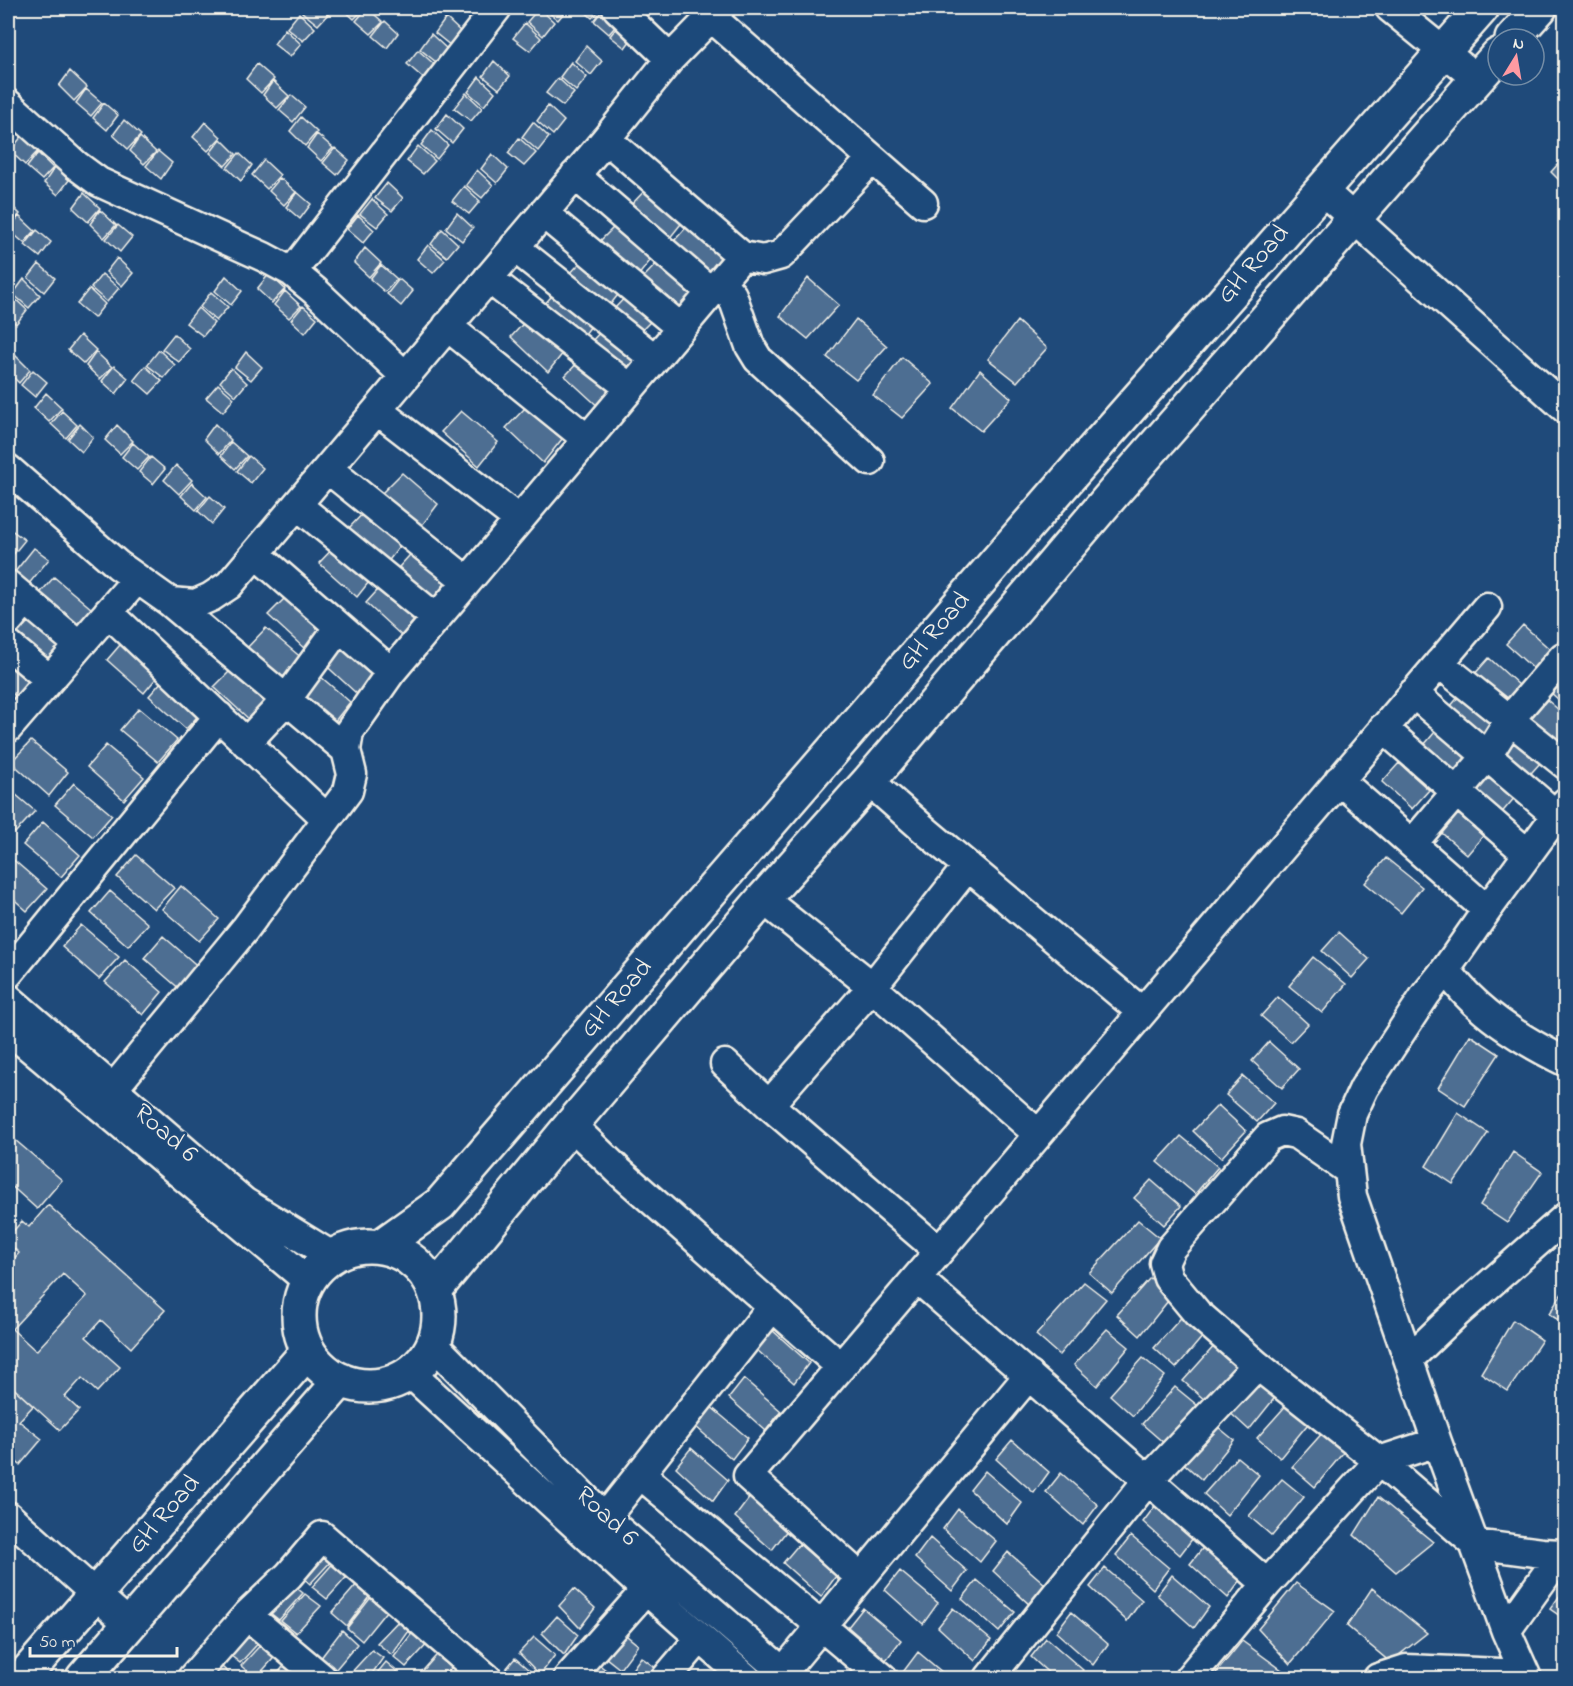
<svg xmlns="http://www.w3.org/2000/svg" width="1573" height="1686" font-family="'Indie Flower',sans-serif">
	<style>
		.building { fill: #4d6e92; stroke: #f4f1e8; stroke-width: 1.5; fill-rule: evenodd }
		.lines { fill: none; stroke-linecap: round; stroke-linejoin: round }
		.minor-casing { stroke: #f4f1e8; stroke-width: 33 }
		.major-casing { stroke: #f4f1e8; stroke-width: 38 }
		.minor { stroke: #1f4a7a; stroke-width: 28 }
		.major { stroke: #1f4a7a; stroke-width: 33 }
		.labels { text-anchor: middle; dominant-baseline: central; stroke-width: 5; stroke-linejoin: round; paint-order: stroke }
		.street-label { font-size: 26px; fill: #f4f1e8; stroke: #1f4a7a }
	</style>
	<rect width="100%" height="100%" fill="#1f4a7a"/>
	<filter id="ink" filterUnits="userSpaceOnUse"><feTurbulence type="fractalNoise" baseFrequency=".0167" numOctaves="2"/><feDisplacementMap in="SourceGraphic" scale="12" xChannelSelector="R" yChannelSelector="G"/><feConvolveMatrix kernelMatrix="1 2 1 2 8 2 1 2 1" color-interpolation-filters="sRGB"/></filter>
	<g filter="url(#ink)">
		<path class="building" d="M305 8H325L330 12 318 25 302 12Z
			M342 8H365L354 19Z
			M367 8 383 22 371 34 356 21Z
			M539 8 554 22 543 36 527 22Z
			M543 8H568L558 20Z
			M581 8H602L592 18Z
			M604 8 620 21 609 34 594 21Z
			M299 13 315 28 303 41 287 28Z
			M446 18 462 33 451 46 435 33Z
			M385 21 398 33 387 48 373 36Z
			M622 21 636 33 625 48 610 36Z
			M525 23 541 38 530 51 513 38Z
			M285 29 301 44 290 57 274 44Z
			M431 34 447 49 436 62 420 49Z
			M586 46 602 61 591 75 575 61Z
			M418 50 434 64 423 78 407 64Z
			M494 61 510 76 499 89 483 76Z
			M571 62 587 77 576 91 560 77Z
			M257 64 274 79 261 93 246 79Z
			M70 71 87 87 74 101 59 86Z
			M479 77 495 92 484 106 468 92Z
			M558 78 574 93 563 106 546 93Z
			M273 81 289 96 277 108 263 95Z
			M86 89 102 103 91 116 76 103Z
			M466 93 482 108 471 121 454 108Z
			M291 95 305 107 293 122 279 110Z
			M104 103 118 115 107 130 93 118Z
			M548 106 564 121 553 135 537 121Z
			M8 114 21 126 10 141 8 139Z
			M447 114 463 129 452 143 436 129Z
			M301 117 317 132 305 146 290 131Z
			M124 120 141 135 128 149 113 135Z
			M205 122 221 137 208 151 193 137Z
			M533 122 549 137 538 151 522 137Z
			M432 130 448 145 437 159 421 145Z
			M317 134 333 148 321 161 307 148Z
			M22 136 38 151 25 165 10 151Z
			M140 137 156 152 144 164 130 151Z
			M519 138 536 153 524 166 508 153Z
			M221 139 236 154 225 166 210 153Z
			M418 146 435 161 423 174 407 161Z
			M335 148 349 160 337 175 323 163Z
			M158 151 172 163 161 179 146 166Z
			M38 153 53 168 42 180 27 167Z
			M239 153 252 165 241 181 227 168Z
			M492 154 508 169 497 183 481 169Z
			M1566 155V187L1551 172Z
			M264 160 280 175 267 189 252 175Z
			M55 167 69 180 58 195 44 183Z
			M477 170 493 185 482 198 466 185Z
			M280 178 296 192 284 205 269 191Z
			M387 183 403 198 392 211 375 198Z
			M651 184 688 215 669 239 632 204Z
			M464 186 480 201 469 214 452 201Z
			M297 192 311 204 300 219 286 207Z
			M84 193 100 208 88 222 73 208Z
			M372 199 388 214 377 227 360 214Z
			M8 202 20 214 8 227Z
			M100 210 116 225 104 238 90 224Z
			M457 213 473 228 462 241 446 228Z
			M358 215 374 230 363 243 347 229Z
			M19 216 35 231 24 243 9 230Z
			M620 221 657 252 638 276 600 241Z
			M692 221 729 252 711 276 673 242Z
			M118 225 132 237 120 252 106 239Z
			M442 229 458 244 447 257 431 244Z
			M37 230 51 242 40 257 25 245Z
			M428 245 445 260 433 273 417 259Z
			M365 248 381 263 369 277 354 263Z
			M588 254 625 286 606 310 569 275Z
			M117 258 133 273 122 286 106 272Z
			M660 260 697 291 678 315 641 280Z
			M39 264 55 278 44 292 28 278Z
			M381 265 397 279 385 292 370 279Z
			M102 274 119 288 107 302 91 288Z
			M269 274 285 289 272 303 257 289Z
			M226 276 242 291 231 305 215 291Z
			M808 278 839 305 808 339 780 316Z
			M24 279 40 295 29 308 13 294Z
			M399 279 413 291 401 306 387 294Z
			M560 287 597 318 579 342 541 308Z
			M89 289 105 304 94 318 77 304Z
			M633 289 660 312 636 336 613 310Z
			M285 291 301 306 289 318 274 305Z
			M211 292 228 307 216 321 200 307Z
			M11 295 27 310 16 324 8 317V299Z
			M303 306 317 318 305 333 291 320Z
			M198 308 214 323 203 336 186 323Z
			M530 316 567 348 548 372 511 337Z
			M856 319 887 346 856 380 827 357Z
			M1017 321 1047 348 1017 382 988 359Z
			M607 325 643 356 625 381 587 346Z
			M174 334 190 349 179 362 162 349Z
			M80 335 96 350 84 364 68 350Z
			M8 347 15 354 8 362Z
			M159 350 175 365 164 378 147 365Z
			M96 352 112 367 100 379 86 366Z
			M246 352 262 367 251 380 235 367Z
			M15 355 30 370 19 383 8 372V365Z
			M585 355 621 386 603 411 565 376Z
			M902 357 933 384 902 418 873 395Z
			M114 366 128 378 116 394 102 381Z
			M145 366 162 381 150 394 134 380Z
			M231 368 247 383 236 396 220 382Z
			M33 370 47 382 35 397 21 385Z
			M980 370 1011 398 981 431 952 408Z
			M218 384 234 398 223 412 206 398Z
			M46 393 62 408 49 422 34 408Z
			M525 408 562 439 543 463 506 428Z
			M62 411 77 425 66 438 51 424Z
			M461 411 498 442 479 466 441 432Z
			M80 424 93 437 82 452 68 439Z
			M215 424 231 440 219 454 204 439Z
			M117 425 133 441 120 454 105 440Z
			M231 442 247 456 235 469 221 456Z
			M133 443 149 457 137 470 122 457Z
			M249 456 263 468 251 483 237 471Z
			M151 457 165 469 153 484 139 472Z
			M176 465 192 480 179 494 164 480Z
			M402 473 438 504 420 528 382 493Z
			M192 483 207 497 196 510 181 496Z
			M210 496 224 509 212 524 198 511Z
			M369 507 406 538 387 563 349 528Z
			M10 529 25 540 8 561V532Z
			M339 542 376 573 357 597 319 563Z
			M418 546 455 577 436 601 399 567Z
			M34 548 49 559 28 585 14 573Z
			M54 577 92 609 73 631 35 599Z
			M385 582 422 613 404 638 366 603Z
			M288 595 325 626 306 650 268 615Z
			M30 610 67 643 48 664 10 632Z
			M1523 625 1553 652 1536 671 1506 644Z
			M266 628 303 659 284 684 246 649Z
			M126 638 163 670 144 693 107 660Z
			M339 639 376 670 357 694 319 659Z
			M8 651 36 675 16 697 8 689Z
			M1489 658 1519 685 1503 704 1472 677Z
			M234 667 270 698 252 722 214 687Z
			M313 670 350 702 331 726 293 691Z
			M168 674 206 707 186 729 149 696Z
			M1566 674V706L1550 692Z
			M1466 688 1502 718 1480 744 1444 714Z
			M1546 699 1566 716V738L1559 745 1530 717Z
			M139 708 177 740 158 762 120 730Z
			M1440 726 1471 752 1454 772 1424 745Z
			M1511 735 1541 762 1524 781 1494 754Z
			M31 741 68 772 49 796 11 762Z
			M106 745 144 777 124 800 87 767Z
			M1399 763 1429 790 1412 809 1382 782Z
			M1486 769 1516 796 1499 816 1471 788Z
			M74 783 112 815 93 837 55 805Z
			M8 788 35 811 15 833 8 827Z
			M1453 809 1483 836 1467 855 1436 828Z
			M43 822 80 855 61 877 23 845Z
			M136 855 174 888 154 909 117 877Z
			M9 856 47 889 27 911 8 894V858Z
			M1386 858 1422 887 1401 913 1365 883Z
			M181 886 219 919 199 941 162 909Z
			M110 891 148 924 128 946 91 913Z
			M81 925 119 957 99 979 62 947Z
			M1339 932 1369 959 1352 978 1322 951Z
			M163 936 201 969 182 991 144 958Z
			M1313 957 1346 984 1322 1013 1289 986Z
			M125 960 162 992 143 1015 105 982Z
			M1278 997 1308 1024 1291 1042 1261 1016Z
			M1470 1035 1499 1054 1465 1106 1438 1088Z
			M1269 1042 1299 1069 1282 1088 1252 1061Z
			M1243 1076 1274 1103 1257 1122 1226 1095Z
			M1218 1105 1246 1131 1221 1158 1193 1131Z
			M1458 1113 1488 1133 1453 1184 1426 1166Z
			M8 1134 62 1180 37 1209 8 1183Z
			M1181 1136 1218 1167 1195 1194 1157 1162Z
			M1513 1152 1542 1172 1507 1223 1480 1205Z
			M1151 1180 1181 1206 1164 1225 1134 1198Z
			M48 1205 165 1310 131 1348 101 1320 86 1337 120 1367 97 1392 82 1378 65 1397 79 1410 60 1430 8 1383V1265L19 1253 8 1243V1237L22 1221 29 1227ZM63 1274 87 1296 36 1351 12 1329Z
			M1138 1220 1160 1238 1112 1293 1089 1273Z
			M1150 1278 1172 1296 1140 1336 1117 1315Z
			M1084 1282 1106 1299 1059 1355 1036 1335Z
			M1566 1287V1325L1549 1314Z
			M1187 1311 1209 1329 1176 1368 1154 1348Z
			M1513 1320 1542 1340 1508 1391 1481 1373Z
			M1107 1329 1129 1347 1097 1386 1074 1365Z
			M772 1330 809 1363 794 1383 757 1350Z
			M1216 1344 1238 1362 1206 1401 1183 1381Z
			M1143 1358 1165 1376 1133 1416 1110 1395Z
			M1259 1372 1281 1390 1249 1430 1226 1409Z
			M744 1379 781 1411 766 1431 729 1398Z
			M8 1383 33 1406 19 1421 42 1439 20 1465 8 1454Z
			M1175 1387 1197 1405 1165 1444 1142 1424Z
			M1290 1401 1312 1419 1280 1458 1257 1438Z
			M710 1406 748 1438 732 1459 695 1426Z
			M1212 1422 1234 1440 1202 1480 1179 1459Z
			M1325 1430 1347 1448 1315 1487 1292 1467Z
			M1012 1440 1049 1472 1034 1493 996 1459Z
			M691 1448 728 1480 713 1501 676 1467Z
			M1237 1457 1259 1475 1227 1515 1204 1494Z
			M985 1471 1022 1503 1007 1524 970 1490Z
			M1061 1473 1098 1505 1083 1525 1046 1492Z
			M1282 1479 1304 1497 1272 1536 1249 1516Z
			M750 1497 788 1529 772 1550 735 1517Z
			M1378 1497 1433 1542 1396 1572 1354 1535Z
			M1158 1502 1196 1534 1180 1555 1143 1522Z
			M958 1509 996 1541 980 1562 943 1529Z
			M1131 1536 1169 1568 1153 1589 1116 1555Z
			M930 1538 967 1571 952 1591 915 1558Z
			M320 1544 335 1557 310 1584 296 1571Z
			M799 1544 836 1576 821 1597 783 1563Z
			M1205 1545 1243 1577 1228 1598 1190 1564Z
			M1008 1552 1045 1584 1030 1605 993 1571Z
			M336 1560 351 1572 327 1599 312 1587Z
			M1105 1568 1142 1600 1127 1621 1090 1587Z
			M900 1571 938 1603 923 1624 885 1590Z
			M1172 1575 1209 1607 1194 1628 1157 1595Z
			M977 1580 1015 1612 999 1632 962 1599Z
			M288 1581 303 1593 279 1620 264 1608Z
			M358 1583 372 1593 347 1626 332 1613Z
			M1296 1583 1335 1611 1290 1664 1258 1629Z
			M1566 1587V1620L1550 1609Z
			M1372 1588 1427 1633 1390 1662 1347 1626Z
			M574 1589 595 1608 580 1628 559 1606Z
			M305 1594 321 1606 296 1633 281 1621Z
			M372 1596 387 1610 362 1641 347 1628Z
			M863 1608 901 1640 886 1660 848 1627Z
			M953 1608 991 1640 975 1661 938 1627Z
			M1071 1612 1108 1644 1093 1665 1056 1632Z
			M403 1616 414 1624 392 1655 377 1643Z
			M557 1616 578 1635 564 1655 542 1633Z
			M249 1623 265 1636 240 1663 225 1651Z
			M416 1628 431 1640 406 1667 394 1657Z
			M342 1630 357 1644 331 1675 317 1663Z
			M622 1632 638 1645 620 1669 605 1657Z
			M534 1637 555 1655 540 1675 519 1653Z
			M1046 1638 1083 1670 1077 1678H1054L1031 1657Z
			M266 1639 280 1651 256 1678 241 1666Z
			M1242 1641 1282 1670 1274 1678H1212Z
			M443 1648 457 1661 442 1678H423L419 1675Z
			M372 1650 383 1658 369 1678 347 1677Z
			M918 1652 949 1678H911L903 1672Z
			M641 1657 657 1669 650 1678H626Z
			M515 1658 537 1677 535 1678H504L501 1675Z
			M464 1659 475 1678H448Z
			M215 1661 230 1674 226 1678H200Z
			M287 1662 301 1672 297 1678H274Z
			M386 1662 400 1674 396 1678H373Z
			M597 1663 616 1678H592L588 1675Z
			M240 1672 249 1678H234Z"/>
		<g class="lines">
			<defs>
				<path id="minor" d="M617 8 670 59
					M1390 8 1477 79
					M711 17 923 203
					M8 104 76 165 99 182 264 257 292 272 315 291 405 376
					M575 175 711 292
					M1321 189 1566 409
					M543 213 681 328
					M514 247 655 359
					M742 256 763 260 781 255 872 159
					M292 272 497 8
					M488 278 630 388
					M720 282 732 295 750 346 758 359 870 461
					M447 326 587 439
					M377 410 519 520
					M8 469 118 565 170 602 195 604 211 597 229 585 606 139 670 59 720 8
					M328 469 467 581
					M297 505 436 618
					M256 554 391 672
					M8 585 79 645
					M170 602 346 750
					M108 612 327 819
					M8 621 26 600
					M8 645 49 679
					M1439 663 1566 765
					M1413 693 1556 815
					M8 728 137 579
					M1383 728 1528 854
					M246 743 286 700 339 627
					M1339 780 1487 910
					M869 781 927 832 1142 1012
					M1412 844 1487 756 1510 719 1563 657
					M763 899 863 979 1038 1134
					M1446 969C1474 1011 1521 1040 1566 1062
					M8 974 219 716
					M8 998 244 1202 332 1256
					M8 1029 308 1281
					M725 1064 769 1105 939 1251
					M113 1089 245 929 348 791 352 774 346 750 349 732 391 672 742 256 606 139
					M769 1105 872 987 968 866
					M571 1125 621 1173 841 1367
					M1348 1170 1296 1134 1282 1131 1268 1137 1171 1248 1164 1263 1168 1278 1197 1313 1257 1365 1379 1461 1475 1544 1542 1553 1561 1554 1566 1551
					M917 1278 1267 1584
					M434 1345 605 1518 790 1678
					M1409 1359 1457 1313 1566 1217
					M410 1373 646 1590 746 1678
					M640 1474 883 1678
					M8 1516 130 1625
					M605 1518 772 1307
					M861 1578 748 1476 1487 607
					M247 1615 322 1678
					M1506 1631 1561 1554
					M783 1672 1029 1375
					M192 1678 247 1615 289 1575 322 1536 487 1678
					M568 1678 646 1590
					M666 1678 700 1638
					M989 1678 1147 1481 1257 1365
					M1189 1678 1267 1584 1379 1461 1437 1442
					M1378 1678 1406 1669 1525 1674
					M1527 1678 1506 1631 1437 1442 1352 1196 1346 1144 1352 1114 1364 1088 1426 994 1446 969 1487 910 1566 802"/>
				<path id="major" d="M1512 39 1540 8
					M381 1246 440 1204 1099 443 1482 8
					M299 1316a70 70 0 1 1 140 0a70 70 0 1 1-140 0Z
					M435 1290 571 1125 763 899 869 781 1117 489 1498 55
					M22 1678 308 1351
					M83 1678 341 1380"/>
			</defs>
			<use href="#minor" class="minor-casing"/>
			<use href="#major" class="major-casing"/>
			<use href="#minor" class="minor"/>
			<use href="#major" class="major"/>
		</g>
	</g>
	<g class="labels">
		<g class="street-label">
			<text transform="translate(1254 265) rotate(-49)">GH Road</text>
			<text transform="translate(935 632) rotate(-49)">GH Road</text>
			<text transform="translate(617 999) rotate(-49)">GH Road</text>
			<text transform="translate(165 1134) rotate(41)">Road 6</text>
			<text transform="translate(165 1515) rotate(-49)">GH Road</text>
			<text transform="translate(606 1517) rotate(43)">Road 6</text>
		</g>
	</g>
	<rect width="1573" height="1686" fill="none" stroke="#1f4a7a" stroke-width="30"/>
	<rect x="15" y="15" width="1543" height="1656" fill="none" stroke="#f4f1e8" stroke-width="2" filter="url(#ink)"/>
	<g transform="translate(1516 57) rotate(11)"><circle r="28" fill="#1f4a7a" stroke="#748da6" stroke-width="1.5"/>
	<path d="M0-4.5L10 22L0 15L-10 22Z" fill="#ff9aa2"/>
	<text y="-9" font-size="16" font-weight="bold" text-anchor="middle" fill="#f4f1e8">N</text>
	</g>
	<path d="M30 1647v9h147v-9" fill="none" stroke="#f4f1e8" stroke-width="3"/>
	<text x="39" y="1647" font-size="18" fill="#f4f1e8" stroke="#1f4a7a" stroke-width="4.5" paint-order="stroke">50 m</text>
</svg>
